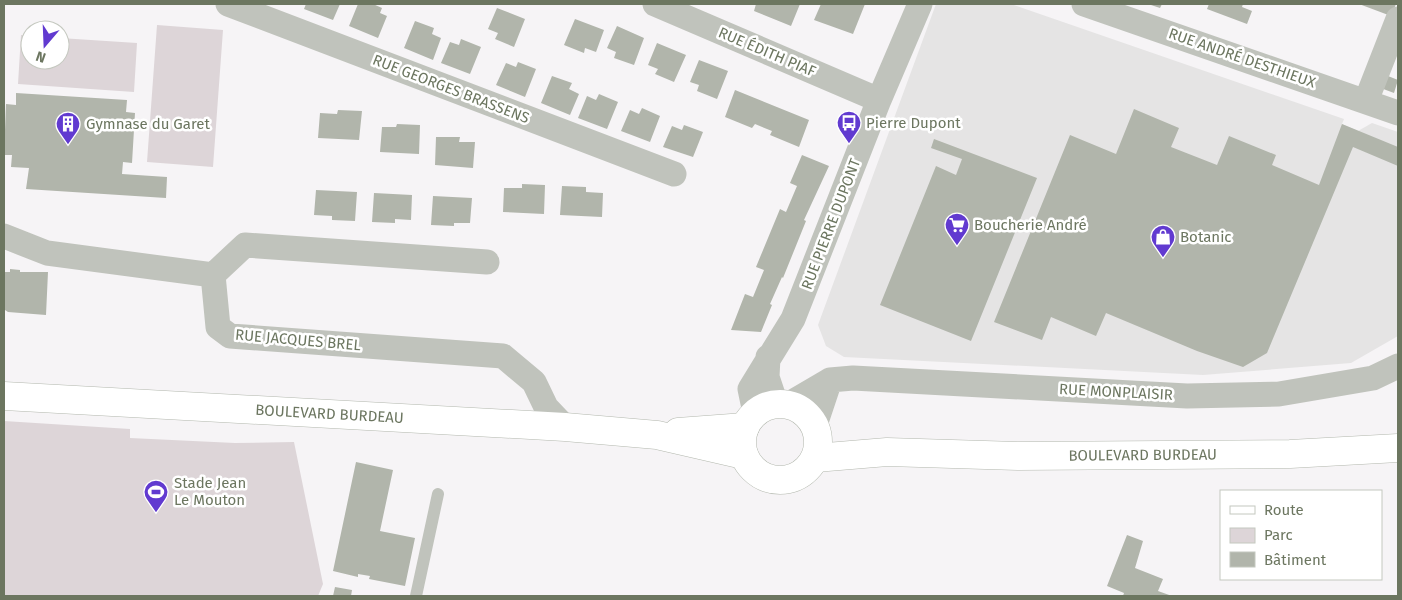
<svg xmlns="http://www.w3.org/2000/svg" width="1402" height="600" font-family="'Fira Sans',sans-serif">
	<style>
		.built { fill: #e5e4e4 }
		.green { fill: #ddd5d8 }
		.building { fill: #b1b5ab }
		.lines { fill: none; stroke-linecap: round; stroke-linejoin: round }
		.secondary-casing { stroke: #b3b8ae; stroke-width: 29 }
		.service { stroke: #c0c3bc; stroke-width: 12 }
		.minor { stroke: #c0c3bc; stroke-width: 25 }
		.secondary { stroke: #fff; stroke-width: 28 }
		.labels { text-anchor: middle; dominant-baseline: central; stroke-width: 5; stroke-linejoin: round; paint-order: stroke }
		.street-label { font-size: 15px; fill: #6c7660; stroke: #fff }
		.poi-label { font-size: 15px; fill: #6c7660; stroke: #fff; text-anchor: start }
	</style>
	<rect width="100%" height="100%" fill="#f6f4f6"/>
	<path class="built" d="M936 4H1011L1344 119 1342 124 1358 131 1372 123 1398 132V336L1351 363 1203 375 844 357 826 346 818 325Z"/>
	<path class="green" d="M157 25 223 30 213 167 147 162Z
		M21 35 30 36V60H60V38L137 43 134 92 18 84Z
		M4 421 130 429V438L235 443 294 442 323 584 318 596H4Z"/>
	<path class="building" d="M306 4H340L333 20 304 9Z
		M358 4H373L382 8 380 13 387 16 378 38 349 26Z
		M756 4H800L791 26 754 11Z
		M821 4H865L853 34 814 20Z
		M1148 4H1162L1160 8Z
		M1209 4H1243L1242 7 1252 11 1247 24 1207 9Z
		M1359 4H1396L1391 16Z
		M497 8 525 19 514 47 495 39 498 33 488 29Z
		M575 19 604 30 596 52 585 48 584 53 564 45Z
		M415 21 434 28 432 34 441 38 433 60 404 48Z
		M617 26 644 38 634 65 614 58 616 52 607 48Z
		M461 39 481 47 470 74 441 63 450 42 459 45Z
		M657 43 686 55 674 82 655 74 658 69 648 65Z
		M699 60 728 71 717 99 697 91 699 85 690 82Z
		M518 62 536 69 525 97 496 85 506 63 516 67Z
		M1383 74 1398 80 1394 93 1378 87Z
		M552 76 572 83 569 89 579 94 570 115 541 103Z
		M735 90 809 120 799 147 770 135 772 131 755 124 752 128 725 117Z
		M16 93 127 100 126 112 135 113 132 163 123 162 122 174 167 177 166 198 26 189 29 168 11 167 12 155H4L6 104 16 105Z
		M599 94 618 102 607 129 578 118 587 96 596 100Z
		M642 108 660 116 650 142 621 131 630 110 639 114Z
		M1134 109 1179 128 1171 147 1217 165 1229 136 1276 155 1272 165 1319 185 1342 124 1398 147V166L1353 147 1267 353 1243 367 1197 351 1106 313 1096 336 1051 317 1042 340 994 322 1070 135 1116 154Z
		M338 110 362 111 359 140 318 138 320 113 337 114Z
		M397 124 420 125 419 154 380 152 382 127H396Z
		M684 125 703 132 693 157 663 147 672 126 682 130Z
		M436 137H460L459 142H475L473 168 435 165Z
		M934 139 1037 178 971 341 880 305 936 166 956 175 962 159 931 148Z
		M802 155 829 166 804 220 806 221 783 278 782 277 770 304 772 305 761 332 731 330 745 294 753 297 764 270 756 267 780 209 786 212 797 186 790 183Z
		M522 184 545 185 544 214 503 212 504 188H522Z
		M562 186 586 187V192L603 193 602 217 560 215Z
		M316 190 357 192 355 221 332 220V216L314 215Z
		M374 193 412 195 411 220 395 219V223L372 222Z
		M433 196 472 198 470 223H454V226L431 225Z
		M10 269 20 270V272H48L46 315 8 312 5 310 4 314V272H10Z
		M356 462 393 470 380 531 415 538 405 586 369 579 370 576 358 574V577L333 571Z
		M1127 535 1143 541 1135 568 1163 579 1158 591 1172 596H1123L1124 593 1107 586Z
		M335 587 352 590 351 596H333Z"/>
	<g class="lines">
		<defs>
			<g id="secondary">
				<path id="s1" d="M4 396 565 427 657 435 744 455"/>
				<circle cx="780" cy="442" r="38"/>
				<path d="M678 432 745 427"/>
				<path id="s2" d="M815 458 887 452 1018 456 1290 454 1398 448"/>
			</g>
		</defs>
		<use href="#secondary" class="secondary-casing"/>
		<path class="service" d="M416 596 438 494"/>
		<path class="minor" d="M228 4 674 174
			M655 4 879 100
			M1084 4 1398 113
			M1366 101 1398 19
			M4 236 47 253 213 275
			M487 262 245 245 213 275 218 327 230 336 503 356 534 382 546 407 565 427
			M768 357 767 377 776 404
			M789 404 830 380 853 378 1187 396 1279 394 1373 378 1398 366
			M755 413 750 389 793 319 879 100 920 4
			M815 425 830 380"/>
		<use href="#secondary" class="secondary"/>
	</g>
	<defs>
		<symbol id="bus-pin" viewBox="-11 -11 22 30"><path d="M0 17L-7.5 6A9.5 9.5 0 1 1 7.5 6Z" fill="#613ad0" stroke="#fff"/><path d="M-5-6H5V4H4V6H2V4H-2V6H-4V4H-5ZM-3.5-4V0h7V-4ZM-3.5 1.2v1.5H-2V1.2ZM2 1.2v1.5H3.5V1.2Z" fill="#fff"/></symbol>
		<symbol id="building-pin" viewBox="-11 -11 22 30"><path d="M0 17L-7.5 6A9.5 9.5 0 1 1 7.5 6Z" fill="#613ad0" stroke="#fff"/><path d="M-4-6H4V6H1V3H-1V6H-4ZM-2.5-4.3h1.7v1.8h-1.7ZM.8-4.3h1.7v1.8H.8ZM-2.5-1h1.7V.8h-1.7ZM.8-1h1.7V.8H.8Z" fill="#fff"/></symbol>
		<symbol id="supermarket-pin" viewBox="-11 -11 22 30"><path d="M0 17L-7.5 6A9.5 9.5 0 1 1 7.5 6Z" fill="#613ad0" stroke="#fff"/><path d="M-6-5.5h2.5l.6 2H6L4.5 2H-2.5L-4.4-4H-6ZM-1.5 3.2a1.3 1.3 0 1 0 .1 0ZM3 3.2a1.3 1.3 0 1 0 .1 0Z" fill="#fff"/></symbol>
		<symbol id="shop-pin" viewBox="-11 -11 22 30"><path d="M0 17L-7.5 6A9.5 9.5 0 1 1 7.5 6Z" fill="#613ad0" stroke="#fff"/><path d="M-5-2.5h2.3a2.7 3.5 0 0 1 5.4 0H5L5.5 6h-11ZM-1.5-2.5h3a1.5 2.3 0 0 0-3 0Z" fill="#fff"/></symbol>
		<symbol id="stadium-pin" viewBox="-11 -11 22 30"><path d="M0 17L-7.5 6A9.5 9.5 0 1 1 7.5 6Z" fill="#613ad0" stroke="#fff"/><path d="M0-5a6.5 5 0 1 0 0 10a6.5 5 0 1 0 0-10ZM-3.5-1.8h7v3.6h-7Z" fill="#fff"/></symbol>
	</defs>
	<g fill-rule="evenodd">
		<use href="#bus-pin" x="835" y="109" width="28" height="38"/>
		<use href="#building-pin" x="54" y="110" width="28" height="38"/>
		<use href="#supermarket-pin" x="943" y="211" width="28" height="38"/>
		<use href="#shop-pin" x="1149" y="223" width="28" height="38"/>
		<use href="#stadium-pin" x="142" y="478" width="28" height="38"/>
	</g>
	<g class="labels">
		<g class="street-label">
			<text transform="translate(767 52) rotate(23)">RUE ÉDITH PIAF</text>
			<text transform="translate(1242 58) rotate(19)">RUE ANDRÉ DESTHIEUX</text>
			<text transform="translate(451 89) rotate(21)">RUE GEORGES BRASSENS</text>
			<text transform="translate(831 224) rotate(-69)">RUE PIERRE DUPONT</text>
			<text transform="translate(298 340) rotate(5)">RUE JACQUES BREL</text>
			<text transform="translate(1116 392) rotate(3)">RUE MONPLAISIR</text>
			<text stroke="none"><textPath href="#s1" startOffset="326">BOULEVARD BURDEAU</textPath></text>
			<text stroke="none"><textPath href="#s2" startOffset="328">BOULEVARD BURDEAU</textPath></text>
		</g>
		<g class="poi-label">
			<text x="866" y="123">Pierre Dupont</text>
			<text x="86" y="124">Gymnase du Garet</text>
			<text x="974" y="225">Boucherie André</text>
			<text x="1180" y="237">Botanic</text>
			<text x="174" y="483">Stade Jean<tspan x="174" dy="17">Le Mouton</tspan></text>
		</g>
	</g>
	<rect width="1402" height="600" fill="none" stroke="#6c7660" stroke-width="10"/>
	<rect x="1220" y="490" width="162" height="90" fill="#ffffff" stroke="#c4c8bf"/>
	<rect x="1230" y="506" width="25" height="8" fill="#ffffff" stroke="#c4c8bf"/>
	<text x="1264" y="515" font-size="15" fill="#6c7660">Route</text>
	<rect x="1230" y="528" width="25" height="15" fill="#ddd5d8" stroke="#c4c8bf"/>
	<text x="1264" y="540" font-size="15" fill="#6c7660">Parc</text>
	<rect x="1230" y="552" width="25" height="15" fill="#b1b5ab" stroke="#c4c8bf"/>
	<text x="1264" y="565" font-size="15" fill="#6c7660">Bâtiment</text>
	<g transform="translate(45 45) rotate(199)"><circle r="24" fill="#ffffff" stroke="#c4c8bf"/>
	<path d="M0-4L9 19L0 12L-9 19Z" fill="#613ad0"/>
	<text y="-8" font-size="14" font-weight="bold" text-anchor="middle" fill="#6c7660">N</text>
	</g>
</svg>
